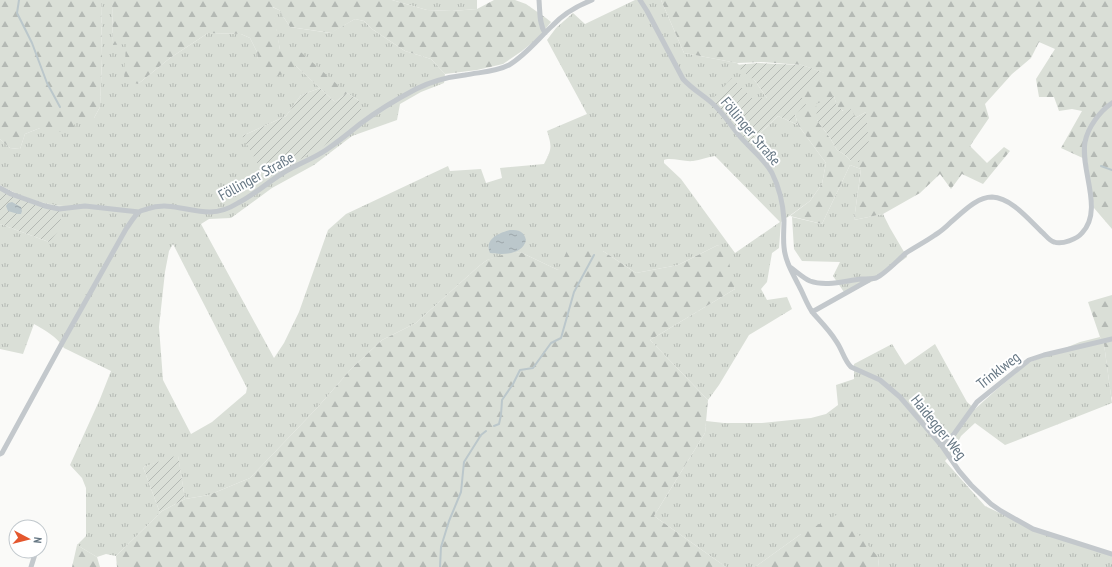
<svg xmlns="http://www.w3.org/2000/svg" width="1112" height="567" font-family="'PT Sans Narrow',sans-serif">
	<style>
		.grass { fill: url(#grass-tufts); fill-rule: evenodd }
		.forest { fill: url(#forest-firs); fill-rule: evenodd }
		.garden { fill: url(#garden-furrows) }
		.water { fill: url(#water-ripples) }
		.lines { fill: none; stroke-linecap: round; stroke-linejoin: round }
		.stream { stroke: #bbc7cb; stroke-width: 2 }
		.street { stroke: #c3c8cc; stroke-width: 5 }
		.labels { text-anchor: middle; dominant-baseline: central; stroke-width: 4; stroke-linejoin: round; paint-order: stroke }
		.street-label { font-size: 15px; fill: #657683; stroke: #fff }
	</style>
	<defs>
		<pattern id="grass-tufts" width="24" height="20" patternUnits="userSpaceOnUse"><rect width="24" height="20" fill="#dadfd7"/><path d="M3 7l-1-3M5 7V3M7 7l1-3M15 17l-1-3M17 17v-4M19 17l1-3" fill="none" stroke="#b4b9b4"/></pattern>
		<pattern id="forest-firs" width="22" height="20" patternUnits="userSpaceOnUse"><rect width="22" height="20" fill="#dadfd7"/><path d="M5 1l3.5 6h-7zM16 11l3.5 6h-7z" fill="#b4b9b4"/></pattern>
		<pattern id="garden-furrows" width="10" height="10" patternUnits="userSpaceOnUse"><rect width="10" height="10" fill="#dadfd7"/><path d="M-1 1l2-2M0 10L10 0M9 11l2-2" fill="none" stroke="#b4b9b4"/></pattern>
		<pattern id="water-ripples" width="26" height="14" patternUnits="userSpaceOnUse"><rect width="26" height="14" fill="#bbc7cb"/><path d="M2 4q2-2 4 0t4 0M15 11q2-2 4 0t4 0" fill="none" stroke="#9ca6aa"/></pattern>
	</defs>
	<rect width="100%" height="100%" fill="#fafaf8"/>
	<path class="grass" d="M101 0H112L113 44 126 43 138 84 170 58 208 33 241 34 250 38 257 52 258 59 296 66 320 88 301 95 286 116 242 136 360 101 347 93 280 50 272 7 279 10 290 27 330 33 355 19 364 21 372 29 405 51 431 59 445 74 444 83 421 92 400 104 397 120 352 136 314 165 272 188 231 218 209 219 201 224 274 358 284 343 299 312 328 230 346 214 448 166 450 171 481 169 486 183 502 178 500 168 544 164C552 149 552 147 547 131L587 114 547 40 556 28 573 13 585 24 635 0H661L684 53 737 63 755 81 767 98H752L747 146 778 116 798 125 826 163 822 184 810 201 781 222 779 248 772 253 767 282 761 289 767 300 787 297 792 309 749 335 719 385 708 400 650 340 735 289 718 245 678 265 636 273 603 251 558 270 520 252 487 260 479 266 416 323 382 340 351 369 317 408 250 478 209 495 185 499 178 456 143 467 160 513 116 556 106 554 97 557 77 545 86 536V488L82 478 70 465 100 399 111 371 64 348C56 336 46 331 34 324L23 354 0 349V224L49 242 63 206C41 204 19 196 0 185V139L10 148 20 149 25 134 40 128 75 117 94 118 100 107 102 58ZM715 156 780 222 735 253 681 179 664 163V160C670 157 684 162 693 161 700 160 708 157 715 156ZM173 244 247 388 246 393 212 422 191 434 163 380 159 327 165 272 169 251Z
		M392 0H477V9L452 11 427 10Z
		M850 165 861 169 854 220 883 214 890 228 907 257 876 280 866 284 846 295 833 276 840 262 802 261 794 249 792 217 822 224Z
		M1100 337 1104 344 1112 403 1005 445 975 423 961 436 953 452 945 461 985 506 1029 527 1112 554V567H878L879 558 801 534 755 567H726L654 516 705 433 706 421 724 423H762L811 418 826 414 838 405 836 385 854 379V364L892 344 905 365 935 344 967 402 975 409 996 390 1028 363 1080 342Z"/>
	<path class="forest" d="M0 0H101L102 58 100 107 94 118H75L74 128 48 135 40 128 25 134 20 149 10 148 0 139Z
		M112 0H392L427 10 452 11 477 9 494 0H515L526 4 546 18 551 22 538 38 522 51 503 64 477 70 445 74 431 59 405 51 372 29 364 21 355 19 331 33 290 27 279 10 273 7 280 50 295 47 347 93 335 102 296 66 271 80 258 59 257 52 250 38 241 34 208 33 170 58 138 84 124 80 126 44 113 45Z
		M661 0H1112V229L1094 208 1087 160 1061 148 1082 111 1072 109 1059 111 1054 97H1039L1036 79 1055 49 1039 42 1031 58 1012 74 985 104 989 118 970 146 987 163 1004 147 1010 151 983 184 962 174 951 189 940 174 920 193 883 214 854 220 861 169 850 165 822 224 790 216 810 201 822 184 826 163 798 125 795 114 798 92 824 73 802 65 761 62 737 63 684 53ZM834 96 837 107 855 118 866 112 851 161 845 155 837 150 830 138 817 120Z
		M718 245 728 258 735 289 650 340 708 400 705 433 654 516 726 567H117L116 556 162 511 185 499 209 495 250 478 317 408 351 369 382 340 416 323 479 266 487 260 502 255 520 252 558 270 567 251H603L636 273 678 265Z
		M1112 295V398L1111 396 1104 344 1100 337 1088 302Z
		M840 513 879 558 878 567H755L801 534Z
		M77 545 97 557 100 567H72Z"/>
	<path class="garden" d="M758 63 802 65 825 73 799 92 806 105 795 114 798 125 778 116 746 146 708 104 732 78 752 98H767L755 81 735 65Z
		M320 88 335 102 347 93 360 101 362 115 321 148 266 178 242 136 286 116 301 95Z
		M834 96 837 106 843 111 852 109 855 118 866 112 869 146 861 150 859 162 851 161 845 155 837 150 830 138 817 120 816 104Z
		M0 185C19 196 41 204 63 206L59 230 49 242 0 224Z
		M178 455 185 499 162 511 160 513 143 467Z"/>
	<path class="water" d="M12 202 21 207 22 211 21 214H18L8 211 6 206 8 203Z
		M510 230C519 230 524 231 526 240 523 255 502 255 490 253 484 239 499 233 510 230Z"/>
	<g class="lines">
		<path class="stream" d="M19 0 17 13 32 43 47 83 60 107
			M1101 166 1112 170
			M494 426 499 424 501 415 502 400 513 384 520 370 533 368 551 343 561 338 574 292 594 255
			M440 567 441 547 449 521 461 492 464 462 481 435 486 431"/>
		<path class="street" d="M539 0C540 11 539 24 545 33
			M640 0 647 11 683 79C692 89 703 95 713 104 723 113 730 124 738 134 749 148 763 157 772 173 779 187 783 204 784 220 784 229 783 238 784 247 785 261 793 274 799 286 804 295 807 305 813 313 821 322 830 331 836 341 842 349 844 360 851 367L880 380 900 397 942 446 959 471 971 485 991 504 1001 511 1033 529 1112 554
			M0 188 11 194 45 206 59 209 85 206 139 212
			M790 267C796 271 803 278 810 281 826 287 844 281 861 279 866 279 871 279 876 278 885 274 898 260 906 253 915 247 925 242 935 235 940 232 946 227 951 222 962 213 976 197 992 197 1012 198 1029 220 1043 233 1046 236 1050 241 1054 242 1062 245 1077 239 1082 233 1104 210 1080 170 1085 142 1088 127 1100 111 1112 103
			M812 312 869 280
			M942 446 954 434 977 402 1029 360 1044 355 1112 339
			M0 454 2 453 61 345 126 229C130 224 134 216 139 212 141 210 145 210 147 209 169 201 188 212 210 212 220 212 230 208 238 203 254 195 268 182 283 173 297 164 313 159 326 150 338 142 349 133 360 124 377 111 397 99 416 89 432 81 448 77 465 75 480 72 496 72 509 65 526 55 538 39 552 26 563 14 577 6 592 0
			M31 567 36 551"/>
	</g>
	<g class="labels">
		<g class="street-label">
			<text transform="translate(751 131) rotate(50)">Föllinger Straße</text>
			<text transform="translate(256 176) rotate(-29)">Föllinger Straße</text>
			<text transform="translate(998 370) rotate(-38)">Trinklweg</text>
			<text transform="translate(939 427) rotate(51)">Haidegger Weg</text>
		</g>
	</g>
	<g transform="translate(28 539) rotate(97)"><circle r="19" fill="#ffffff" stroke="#c1c8cd"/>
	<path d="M0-3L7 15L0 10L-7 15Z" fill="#e4572e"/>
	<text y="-6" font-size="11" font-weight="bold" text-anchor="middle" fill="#657683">N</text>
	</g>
</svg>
